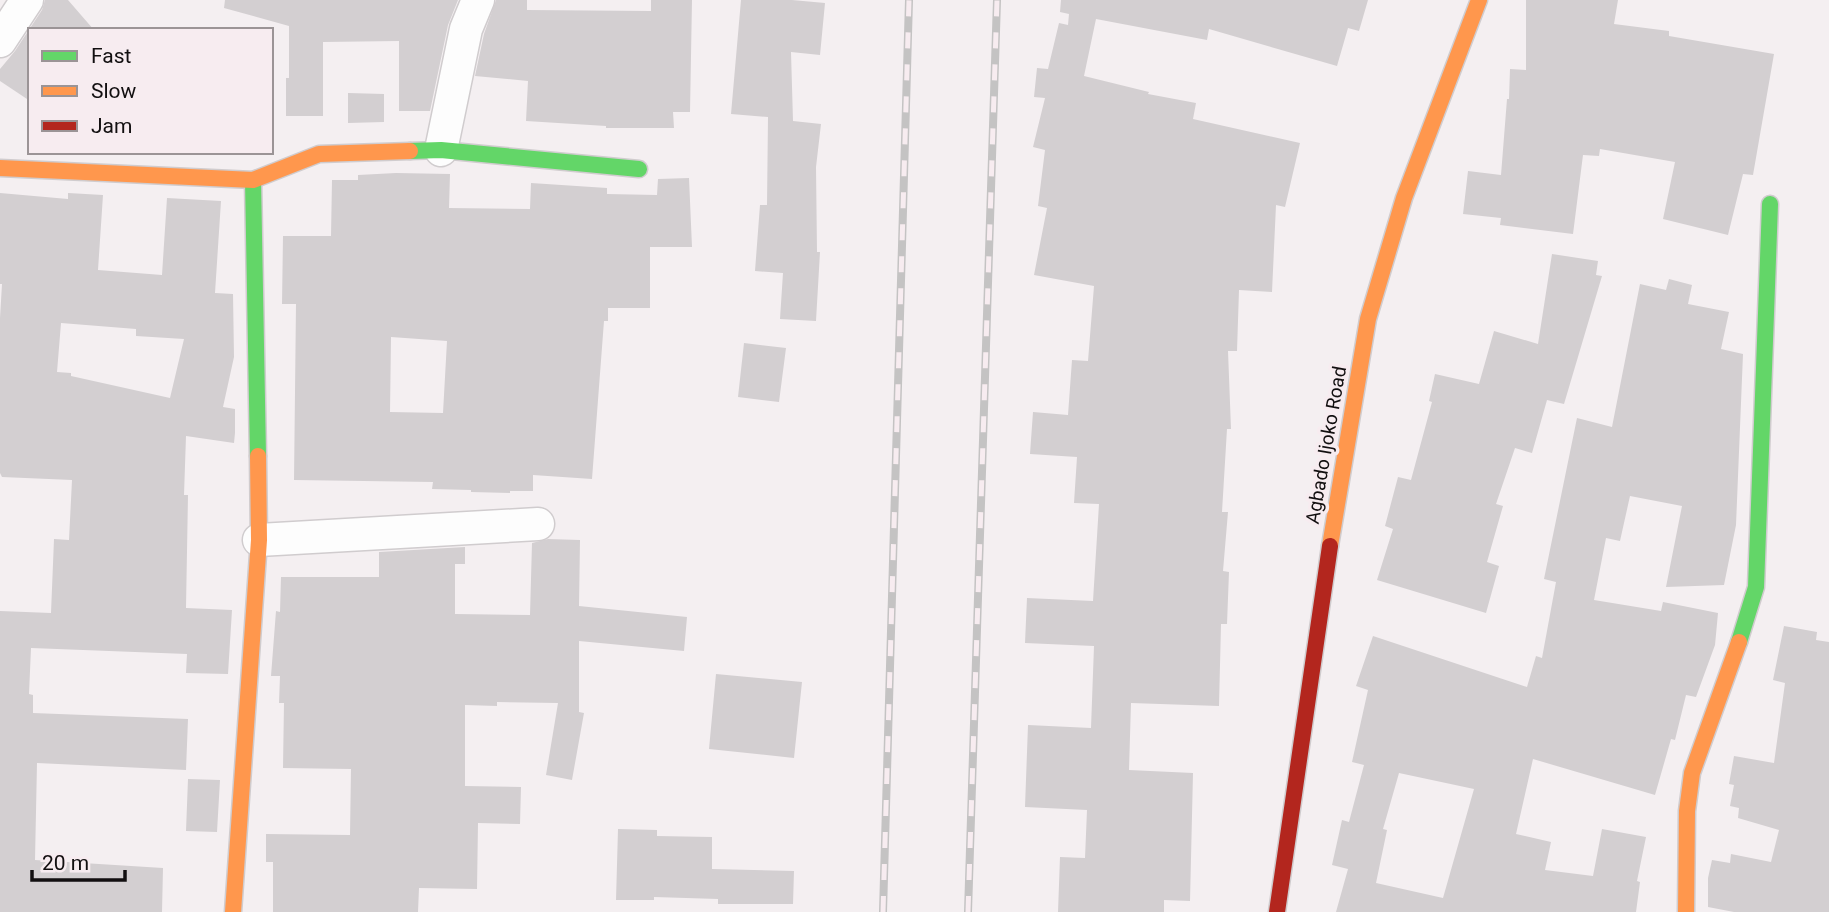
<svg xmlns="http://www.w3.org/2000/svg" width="1829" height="912" font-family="Roboto,sans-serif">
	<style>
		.building { fill: #d3cfd1; fill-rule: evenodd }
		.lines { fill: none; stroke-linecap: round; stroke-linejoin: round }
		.street-casing { stroke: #d0ccce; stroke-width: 35 }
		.fast-casing { stroke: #d0ccce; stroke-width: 19 }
		.slow-casing { stroke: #d0ccce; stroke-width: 19 }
		.jam-casing { stroke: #d0ccce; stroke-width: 19 }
		.street { stroke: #fdfdfd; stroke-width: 32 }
		.fast { stroke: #63d668; stroke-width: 16 }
		.slow { stroke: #ff974d; stroke-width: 16 }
		.jam { stroke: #b3261e; stroke-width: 16 }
		.rail-casing { stroke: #c4c3c3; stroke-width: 8 }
		.rail { stroke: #f7ecf0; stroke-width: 5; stroke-dasharray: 16; stroke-linecap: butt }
		.labels { text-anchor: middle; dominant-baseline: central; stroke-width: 7; stroke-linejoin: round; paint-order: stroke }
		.street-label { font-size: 19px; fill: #120f10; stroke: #f7ecf0 }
	</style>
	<rect width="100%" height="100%" fill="#f4eff1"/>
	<path class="building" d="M45 0H68L94 30H30V101L0 81V69L15 51 42 10Z
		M225 0H458L448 25 430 111H399V41L323 42V116H286V78H289V26L224 8Z
		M496 0H527V10L651 11V0H692L690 112H673L674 128H606V126L526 121 528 81 475 76 484 34Z
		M741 0H792L825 3 820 55 791 52 793 121 821 124 816 167 817 252H820L816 321 780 319 783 273 755 271 760 205H767L768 117 731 114Z
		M1061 0H1368L1359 31 1348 28 1337 66 1209 29 1207 40 1096 19 1084 76 1149 92 1148 94 1196 103 1193 119 1300 143 1285 207 1276 205 1272 292 1239 290 1237 351H1228L1231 429H1227L1222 512H1228L1223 571 1229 572 1227 624H1221L1219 706 1131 703 1129 770 1193 773 1190 901 1164 900V912H1058L1060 857 1085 858 1087 810 1025 807 1028 725 1091 728 1094 646 1025 643 1027 598 1093 601 1099 504 1074 503 1077 457 1030 454 1033 412 1068 415 1072 360 1088 361 1094 286 1034 275 1047 208 1038 206 1045 150 1033 147 1045 98 1034 97 1037 68 1048 69 1059 23 1068 25 1069 14 1060 12Z
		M1526 0H1618L1614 24 1669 31V36L1774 54 1753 175 1743 174 1728 235 1663 219 1675 162 1600 149 1599 156 1583 155 1573 234 1500 225 1501 218 1463 214 1468 171 1501 175 1507 99H1509L1510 69 1526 70Z
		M348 93 384 94V122L348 123Z
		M396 173 450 174 449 208 530 209 531 183 607 188V194L657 195 658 179 689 178 692 247H650V308H608V321H604L592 479 533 475V491H510V493L471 492V490L432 489 433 482 294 480 296 304H282L283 236H331L332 180H358V175ZM391 337 447 341 443 413 390 412Z
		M0 193 68 199V193L103 195 98 270 162 275 167 198 221 201 215 293 233 294 234 357 223 407 235 409V433L234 443 186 436 184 495H188L186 608 232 610 228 674 186 673 187 654 31 648 29 694 33 695V713L188 719 186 770 37 763 35 860 163 868 162 912H0V611L51 613 54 539 69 540 72 480 2 477 0 473V318L2 284H0ZM61 323 136 329V336L184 339 170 398 71 376V373L57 372Z
		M1552 254 1598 261 1596 275 1602 276 1564 404 1547 400 1532 453 1515 448 1496 504 1503 506 1487 562 1499 566 1486 613 1377 580 1393 529 1385 526 1398 477 1411 480 1432 402 1429 401 1435 374 1479 384 1494 331 1538 344Z
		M1669 279 1692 285 1688 304 1729 312 1721 349 1743 354 1736 525 1724 585 1666 587 1682 506 1630 496 1620 541 1606 538 1594 600 1661 611 1663 602 1718 613 1715 645 1696 697 1686 695 1675 740 1671 739 1655 795 1533 759 1516 834 1551 842 1545 870 1593 876 1602 829 1646 837 1637 881 1640 882 1636 912H1336L1348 869 1332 865 1342 820 1349 822 1364 765 1352 762 1368 690 1356 686 1373 636 1527 687 1536 656 1542 658 1556 582 1544 579 1577 418 1612 427 1640 284 1666 290ZM1399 773 1474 789 1443 898 1376 883 1387 830 1383 829Z
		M744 343 786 348 779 402 738 397Z
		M548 539 580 540 579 606 687 617 684 651 579 641V712L584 713 572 780 546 775 558 703 497 702V706L465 705V786L521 787 520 824 478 823 477 889 419 888 418 912H273V862H266V834L350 835 351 769 283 768 284 703H279L280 676H271L276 611 280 612 281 577H379V552L465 547V564H455V614L530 615 532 543Z
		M1784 626 1817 632 1816 640 1829 642V912H1734L1708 907V878L1712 860 1730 863 1731 854 1771 862 1779 830 1738 818 1739 808 1730 806 1734 785 1729 784 1734 756 1774 763 1785 683 1773 680Z
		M716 674 802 682 794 758 709 749Z
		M188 779 220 780 217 832 186 831Z
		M618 829 657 830V836L712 837V869L794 871 793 904H718V899L654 897V900H616Z"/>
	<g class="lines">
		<defs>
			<path id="street" d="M0 41 27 0
				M441 150 466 29 478 0
				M259 540 538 524"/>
			<path id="fast" d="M410 151 441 150 639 169
				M253 180 258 456
				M1739 642 1756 587 1770 204"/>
			<path id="slow" d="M0 168 253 180 319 154 410 151
				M1330 546 1368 319 1404 198 1479 0
				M233 912 259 540 258 456
				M1686 912 1687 811 1692 773 1739 642"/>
			<path id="jam" d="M1277 912 1330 546"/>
		</defs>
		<use href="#street" class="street-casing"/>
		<use href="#fast" class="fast-casing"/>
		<use href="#slow" class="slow-casing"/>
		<use href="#jam" class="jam-casing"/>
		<use href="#street" class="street"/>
		<use href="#fast" class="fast"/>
		<use href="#slow" class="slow"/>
		<use href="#jam" class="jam"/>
		<defs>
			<path id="rail" d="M883 912 909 0
				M968 912 997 0"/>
		</defs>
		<use href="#rail" class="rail-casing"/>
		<use href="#rail" class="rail"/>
	</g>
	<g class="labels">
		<g class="street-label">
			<text transform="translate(1326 445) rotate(-80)">Agbado Ijoko Road</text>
		</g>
	</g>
	<rect x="28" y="28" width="245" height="126" fill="#f7ecf0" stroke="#9b9496" stroke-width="2"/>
	<rect x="42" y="51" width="35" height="10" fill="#63d668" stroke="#9b9496" stroke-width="2"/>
	<text x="91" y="63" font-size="21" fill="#120f10">Fast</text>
	<rect x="42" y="86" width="35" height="10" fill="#ff974d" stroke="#9b9496" stroke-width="2"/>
	<text x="91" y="98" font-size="21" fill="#120f10">Slow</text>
	<rect x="42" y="121" width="35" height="10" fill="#b3261e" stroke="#9b9496" stroke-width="2"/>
	<text x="91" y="133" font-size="21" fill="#120f10">Jam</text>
	<path d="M32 870v10h93v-10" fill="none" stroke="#120f10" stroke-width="3.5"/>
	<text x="42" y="870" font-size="21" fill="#120f10" stroke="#f7ecf0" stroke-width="5" paint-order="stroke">20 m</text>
</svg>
